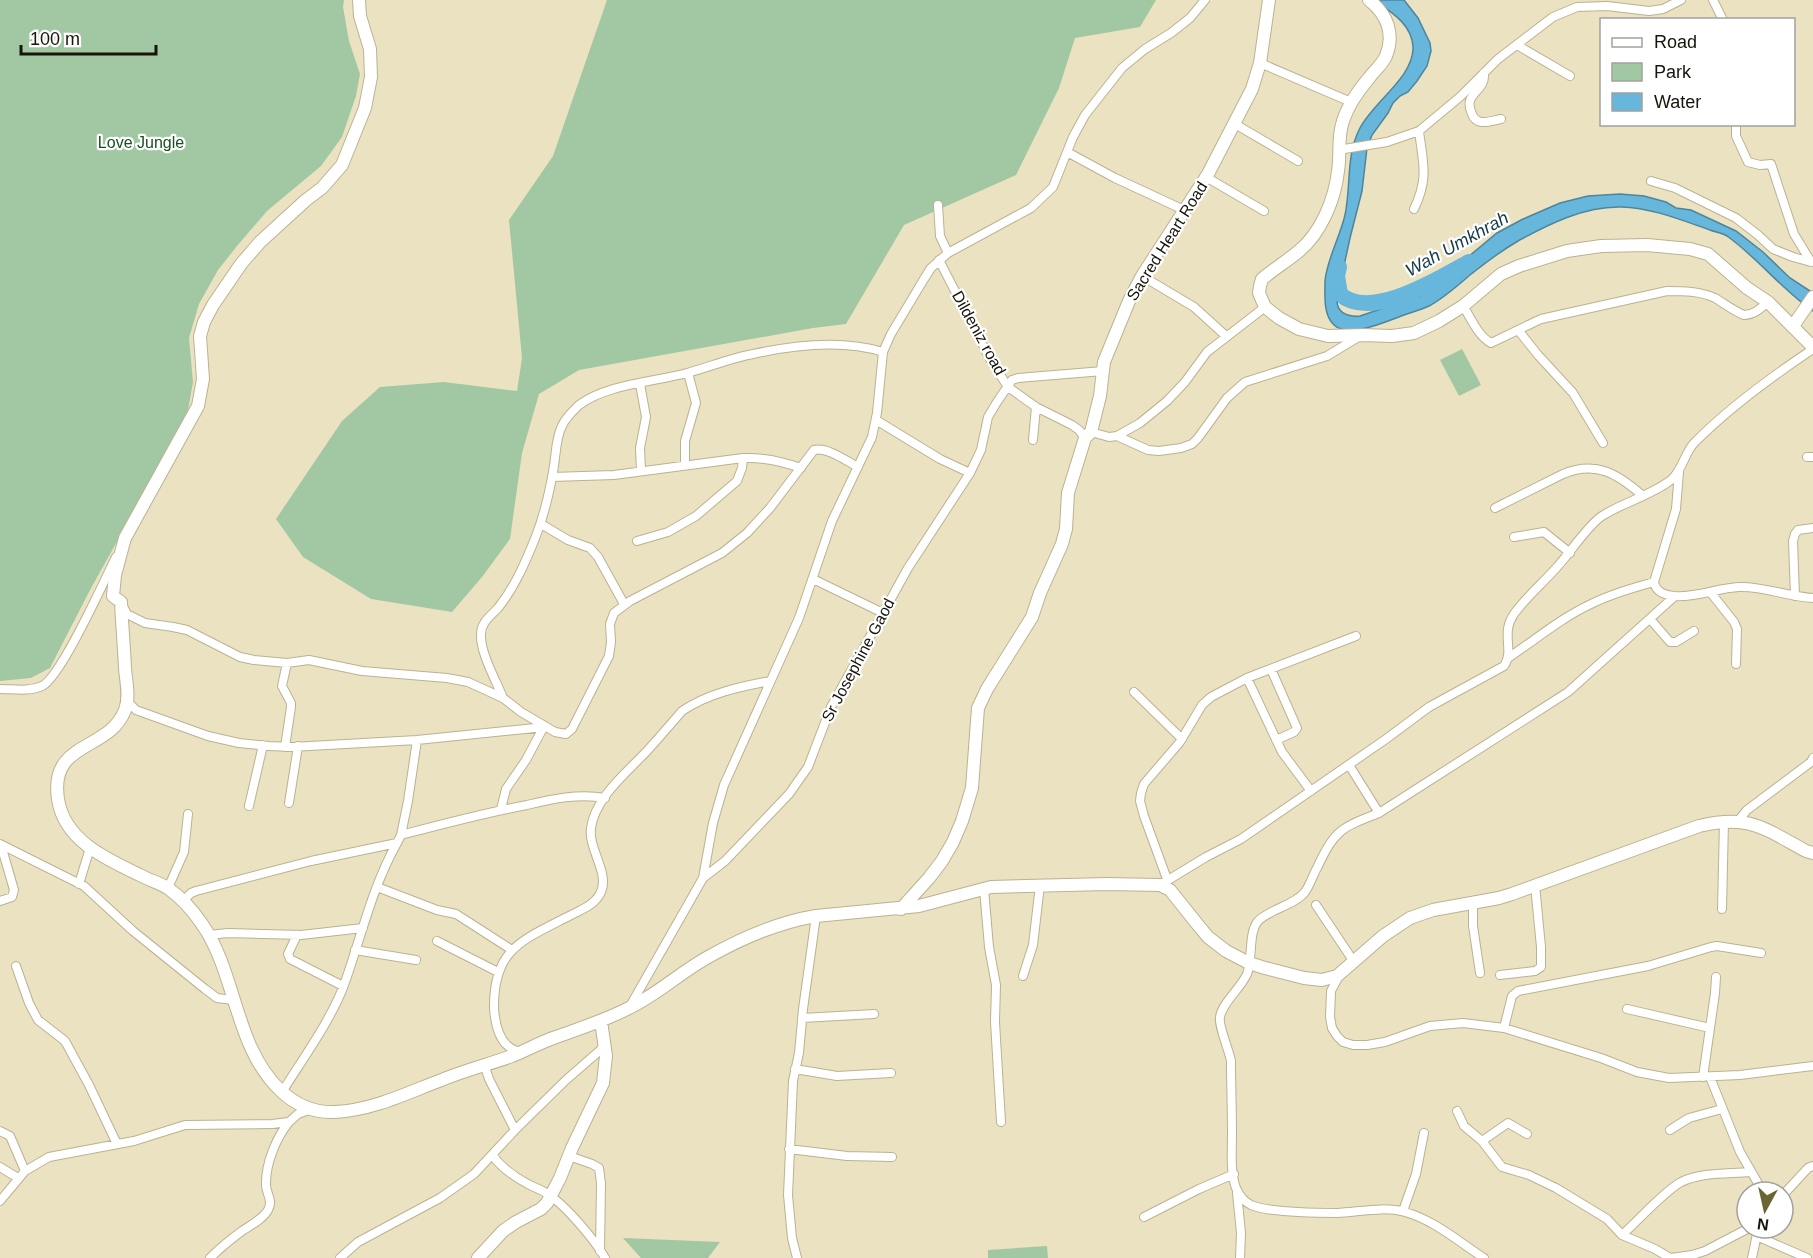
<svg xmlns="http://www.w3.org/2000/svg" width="1813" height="1258" font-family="Arial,sans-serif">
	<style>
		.green { fill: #a2c8a3 }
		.water { fill: #67b6db; stroke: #4f859c; stroke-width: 1.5 }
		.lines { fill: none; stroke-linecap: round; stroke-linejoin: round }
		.river { stroke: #67b6db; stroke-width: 16 }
		.street-casing { stroke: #bbb292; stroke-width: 10 }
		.secondary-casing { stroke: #bbb292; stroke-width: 14 }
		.street { stroke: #fff; stroke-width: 8 }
		.secondary { stroke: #fff; stroke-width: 12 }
		.labels { text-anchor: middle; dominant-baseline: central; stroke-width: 4.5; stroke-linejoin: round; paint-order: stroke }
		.park-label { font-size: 16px; fill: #17501e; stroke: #fff }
		.street-label { font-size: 16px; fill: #181409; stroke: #fff }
		.water-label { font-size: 18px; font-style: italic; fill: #163a4a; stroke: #fff }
	</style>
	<rect width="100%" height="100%" fill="#eae2c1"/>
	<path class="green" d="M0 0H344L343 7 349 41 360 74 356 96 342 137 321 166 267 211 237 246 218 270 199 304 189 338 193 382 187 416 90 590 50 668 31 678 0 681Z
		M607 0H1156L1140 27 1075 38 1059 88 1016 175 904 225 846 324 813 328 579 370 539 394 522 453 510 539 482 577 452 612 371 599 303 557 276 519 342 421 380 387 444 382 517 391 522 358 509 220 553 156Z
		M1462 349 1481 385 1459 396 1440 360Z
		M623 1238 720 1242 708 1258H641Z
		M1047 1246 1048 1258H988V1250Z"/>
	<path class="water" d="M1374 0H1404L1418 18 1430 43 1431 51 1427 66 1417 81 1408 92 1400 96 1393 103 1388 113 1372 135 1367 148 1362 191 1350 238 1337 298C1336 312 1346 317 1360 316L1422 295 1497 233 1523 219 1560 203 1588 196 1620 194 1644 196 1666 202 1676 208 1691 210 1736 231 1763 252 1790 278 1813 293V311C1781 289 1758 258 1727 236 1722 233 1715 232 1710 230 1681 220 1653 208 1621 207 1585 206 1549 224 1518 241 1501 251 1485 263 1470 275 1457 286 1444 298 1429 306 1421 310 1412 312 1404 315 1387 321 1349 339 1334 325 1323 315 1325 295 1325 281 1327 259 1340 237 1345 215 1351 187 1346 156 1359 130 1371 103 1414 78 1413 47 1412 24 1391 12 1374 0Z"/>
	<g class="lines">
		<path class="river" d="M1339 267 1337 276 1340 294C1370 322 1440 278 1469 262"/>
		<defs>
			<path id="street" d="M1713 0 1723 20
				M1517 45 1570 76
				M1260 63 1351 102
				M1484 73C1486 93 1462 92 1472 114 1477 127 1490 121 1501 119
				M1235 124 1298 161
				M1736 124V136L1748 162 1760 165 1771 164 1794 234 1811 262
				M1338 150 1387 142 1419 131 1461 96 1498 59 1553 17 1577 7 1607 6 1649 11 1663 9 1681 0
				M1067 152 1115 178 1184 210
				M1206 177 1264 211
				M1651 181 1675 188 1736 218 1758 235 1773 249 1793 257 1811 262
				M938 205 940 236 948 253
				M1414 209C1429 178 1423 163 1419 131
				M939 260 990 359 1008 387 1036 407 1072 425 1079 430 1085 438
				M1142 276 1194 307 1226 336
				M1463 306C1471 318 1478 336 1491 343L1541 319 1667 291C1683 291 1700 291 1715 298 1725 304 1734 311 1744 315 1754 315 1761 308 1768 302
				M1518 330 1538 355 1573 393 1603 443
				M640 384 646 417 640 448 641 471
				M876 420 940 459 970 473
				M1091 432 1109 437 1117 436 1140 423 1167 401 1185 382 1207 352 1265 307
				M1117 436 1148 450 1159 451 1181 448 1192 444 1198 438 1227 398 1245 382 1327 356 1360 336
				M1033 440 1036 407
				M1807 457H1813
				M685 465V441L696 403 688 373
				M1679 472 1676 509 1654 582C1656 592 1664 595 1674 596 1696 598 1717 588 1739 587 1764 586 1788 597 1813 598
				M552 477 614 475 743 458C764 457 781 461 801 468
				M1495 508 1563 474C1596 460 1618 474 1643 496
				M541 524 568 540 590 548 598 557 624 604
				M1514 537 1544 532 1570 553
				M637 541 668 532 696 516 737 481 742 468 743 458
				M813 579 883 613
				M1711 593 1734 622 1737 629 1736 664
				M1795 596 1793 541 1795 534 1798 530 1813 528
				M122 605 127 614 145 623 173 627 187 630 240 657 254 660 287 663 309 660 362 671 447 678 468 682 503 698 521 712 555 732 566 734 572 729 609 656 611 642 610 624 614 613 630 601 722 553 747 533 770 508 814 450C828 447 846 461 858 467
				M1650 619 1670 642H1676L1694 631
				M1508 658C1535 640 1561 618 1591 604 1611 594 1632 588 1654 582
				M1271 669 1297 728 1294 732 1276 740
				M1247 678 1282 752 1311 791
				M0 689C13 689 29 692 42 686 61 677 104 581 116 557
				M1134 692 1182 739
				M503 698C496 680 480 653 481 634 481 622 491 616 498 608 515 587 526 561 536 536 545 513 550 490 554 466 556 453 556 437 562 426 565 418 573 411 579 405 607 384 654 382 687 373 709 367 731 358 753 354 794 345 842 339 883 352
				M127 701 136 710 208 736 239 743 269 746 292 747 417 740 545 727
				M285 747 291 707V703L282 686 287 663
				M1349 765 1379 813
				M289 803 298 746
				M249 806 263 745
				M501 809 506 789 526 760 543 728
				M1738 821 1747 810 1811 762 1813 758
				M401 835 408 801 417 740
				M0 844 84 886 133 931 205 989 217 998 233 1000
				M703 878 713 823 724 785 799 618 832 521 872 437 877 413 883 352 891 334 924 279 931 268 948 253 1031 208 1053 187 1073 137 1085 115 1122 68 1145 49 1171 33 1190 18 1205 0
				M1167 879 1144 816 1140 801 1141 793 1144 784 1180 742 1202 705 1211 697 1247 678 1356 636
				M79 884 90 848
				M1160 885 1206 857 1241 839 1386 739 1429 707 1504 666C1515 650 1500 634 1514 614 1526 597 1543 583 1557 567 1570 553 1587 526 1602 516 1624 502 1650 496 1671 480 1683 470 1684 453 1695 442 1731 406 1771 377 1813 349
				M377 887 437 910 456 914 512 950
				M168 888 184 852 188 814
				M984 889 989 947 996 985 995 1022 1001 1122
				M0 901 12 897 14 890 1 845
				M183 901 191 893 196 891 311 861 397 843 401 835C443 824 484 813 527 805 552 799 579 793 605 798
				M1473 902V926L1480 973
				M1316 905 1354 962
				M1722 909 1724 821
				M209 935 228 933 301 935 363 928
				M297 935 288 954 290 959 343 986
				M437 941 498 972
				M355 950 416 960
				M16 966 29 1003 38 1020 65 1041 89 1085 117 1144
				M1340 974 1331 991 1330 1017 1332 1028 1337 1036 1343 1042 1353 1045H1367L1385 1042 1430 1026 1463 1023 1504 1028 1601 1058 1637 1072 1669 1078 1740 1075 1813 1066
				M1500 975 1535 971 1541 967V947L1535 885
				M1023 976 1033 945 1040 885
				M629 1008 703 878 725 861 789 794 808 767 831 707 908 568 970 473 981 450 988 417 997 402 1012 380 1018 378 1103 371
				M1627 1009 1710 1028
				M802 1018 874 1014
				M1504 1028 1512 996 1518 991 1648 966 1711 947 1717 946 1761 953
				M520 1053C517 1051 511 1049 508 1046 498 1038 495 1021 494 1009 493 948 523 940 571 915 581 910 594 905 600 894 611 874 588 850 591 828 595 798 626 773 646 752 658 739 670 725 682 711 709 693 739 687 770 681
				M484 1064 489 1079 515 1130
				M795 1069 837 1076 891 1073
				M1703 1077 1715 993 1716 977
				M1710 1077 1740 1152 1763 1192
				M282 1092C302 1060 331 1020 344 985 361 938 372 887 397 843
				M1457 1111 1464 1126 1482 1141 1502 1167 1529 1175 1556 1188 1607 1219 1622 1235 1655 1249 1670 1258
				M1670 1130 1689 1118 1722 1109
				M0 1131 10 1136 25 1171
				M1482 1141 1508 1123 1527 1134
				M789 1149 847 1156 892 1157
				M492 1155C502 1168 514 1177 528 1184 535 1188 543 1190 549 1195 566 1206 595 1240 605 1258
				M569 1156 592 1164 599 1168 601 1183 600 1251
				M0 1167 18 1178
				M1237 1193 1241 1233 1240 1258
				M1783 1195 1808 1168 1813 1166
				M0 1201 25 1171 49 1157 134 1141 185 1125 272 1124 289 1122 298 1114 311 1109
				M1403 1211 1416 1174 1424 1133
				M1144 1217 1199 1189 1234 1174
				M1756 1228 1757 1234 1761 1238 1807 1258
				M1622 1235C1639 1220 1662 1193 1681 1182 1701 1172 1728 1174 1750 1172
				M210 1258C220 1248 231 1239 242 1231 251 1225 263 1219 268 1210 274 1200 265 1193 266 1183 266 1163 276 1138 289 1122
				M340 1258 358 1242 440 1198 474 1174 515 1130 566 1080 605 1046
				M797 1258 792 1238 788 1195 793 1081 799 1053 803 1009 816 916
				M1484 1258C1459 1242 1434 1220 1405 1212 1384 1206 1359 1212 1337 1213 1316 1213 1270 1213 1251 1205 1245 1202 1239 1195 1236 1188 1230 1172 1232 1151 1232 1134 1232 1109 1231 1085 1231 1061 1229 1050 1218 1025 1220 1017 1222 1003 1241 988 1247 974 1253 959 1248 933 1258 921 1270 909 1295 905 1305 892 1310 885 1313 875 1317 868 1335 830 1340 828 1379 813L1568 692 1675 596
				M1671 1258 1692 1255 1705 1251 1749 1228
				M1752 1258 1757 1234"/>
			<path id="secondary" d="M359 0 360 16 370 49 371 77 365 108 342 165 322 188 306 200 260 242 241 264 213 305 204 322 200 336 203 379 198 406 125 538 115 575 113 596 121 602C122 624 124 646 125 668 126 681 130 697 125 710 109 752 49 740 58 799 64 841 108 860 142 876 151 881 161 883 169 889 182 898 193 911 202 924 237 974 234 1047 281 1091 297 1106 314 1113 335 1112 374 1110 409 1092 444 1079 466 1070 490 1064 512 1056 527 1050 541 1042 556 1037 581 1028 606 1020 629 1008 658 994 682 971 710 956 742 938 780 922 816 916L919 906 991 887 1107 884 1160 885 1170 890 1198 925 1208 937 1226 951 1249 963 1265 968 1304 978 1322 980 1337 976 1383 936 1410 918 1433 910 1499 898 1512 894 1699 826C1750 814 1763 828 1806 851L1813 853
				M1369 0C1387 14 1395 34 1386 56 1382 65 1374 71 1369 78 1358 91 1348 105 1343 121 1337 138 1341 153 1338 171 1335 199 1321 233 1299 251 1287 261 1274 269 1262 279L1260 286 1259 293 1265 307 1279 318 1299 329 1328 336 1363 335 1392 336 1414 333 1439 321 1463 306 1501 274 1519 266 1567 251 1601 246 1647 245 1690 249 1708 254 1747 288 1768 302 1813 347
				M1793 326 1813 297
				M901 909 929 878 942 861 953 842 962 821 972 788 978 708 987 689 1032 617 1040 593 1062 544 1066 529 1068 493 1085 438 1091 432 1100 396 1104 362 1129 301 1142 276 1208 174 1252 89 1260 63 1269 0
				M478 1258 503 1231 516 1222 541 1209 547 1203 560 1178 572 1148 603 1083 606 1056 601 1021"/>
		</defs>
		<use href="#street" class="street-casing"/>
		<use href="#secondary" class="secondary-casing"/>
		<use href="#street" class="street"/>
		<use href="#secondary" class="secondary"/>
	</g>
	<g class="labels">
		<g class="park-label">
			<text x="141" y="142">Love Jungle</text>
		</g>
		<g class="street-label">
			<text transform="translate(1167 241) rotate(-58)">Sacred Heart Road</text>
			<text transform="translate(979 333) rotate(61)">Dildeniz road</text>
			<text transform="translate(858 660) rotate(-62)">Sr Josephine Gaod</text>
		</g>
		<g class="water-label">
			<text transform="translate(1457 244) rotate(-29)">Wah Umkhrah</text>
		</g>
	</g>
	<rect x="1600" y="18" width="195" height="108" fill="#ffffff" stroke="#a3a19d" stroke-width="1.5"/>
	<rect x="1612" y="38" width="30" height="9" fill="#ffffff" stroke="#a3a19d" stroke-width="1.5"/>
	<text x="1654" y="48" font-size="18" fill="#181409">Road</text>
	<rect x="1612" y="63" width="30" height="18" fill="#a2c8a3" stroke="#a3a19d" stroke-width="1.5"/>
	<text x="1654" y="78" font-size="18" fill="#181409">Park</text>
	<rect x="1612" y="93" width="30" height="18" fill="#67b6db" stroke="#a3a19d" stroke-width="1.5"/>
	<text x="1654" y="108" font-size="18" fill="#181409">Water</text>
	<g transform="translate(1765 1210) rotate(188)"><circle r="28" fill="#ffffff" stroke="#a3a19d" stroke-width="1.5"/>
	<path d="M0-4.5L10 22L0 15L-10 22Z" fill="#6a6633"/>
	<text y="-9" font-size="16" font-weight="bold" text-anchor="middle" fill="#181409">N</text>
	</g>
	<path d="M21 45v9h135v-9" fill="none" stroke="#181409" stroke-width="3"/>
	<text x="30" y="45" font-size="18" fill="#181409" stroke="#ffffff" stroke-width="4.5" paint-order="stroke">100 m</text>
</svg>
